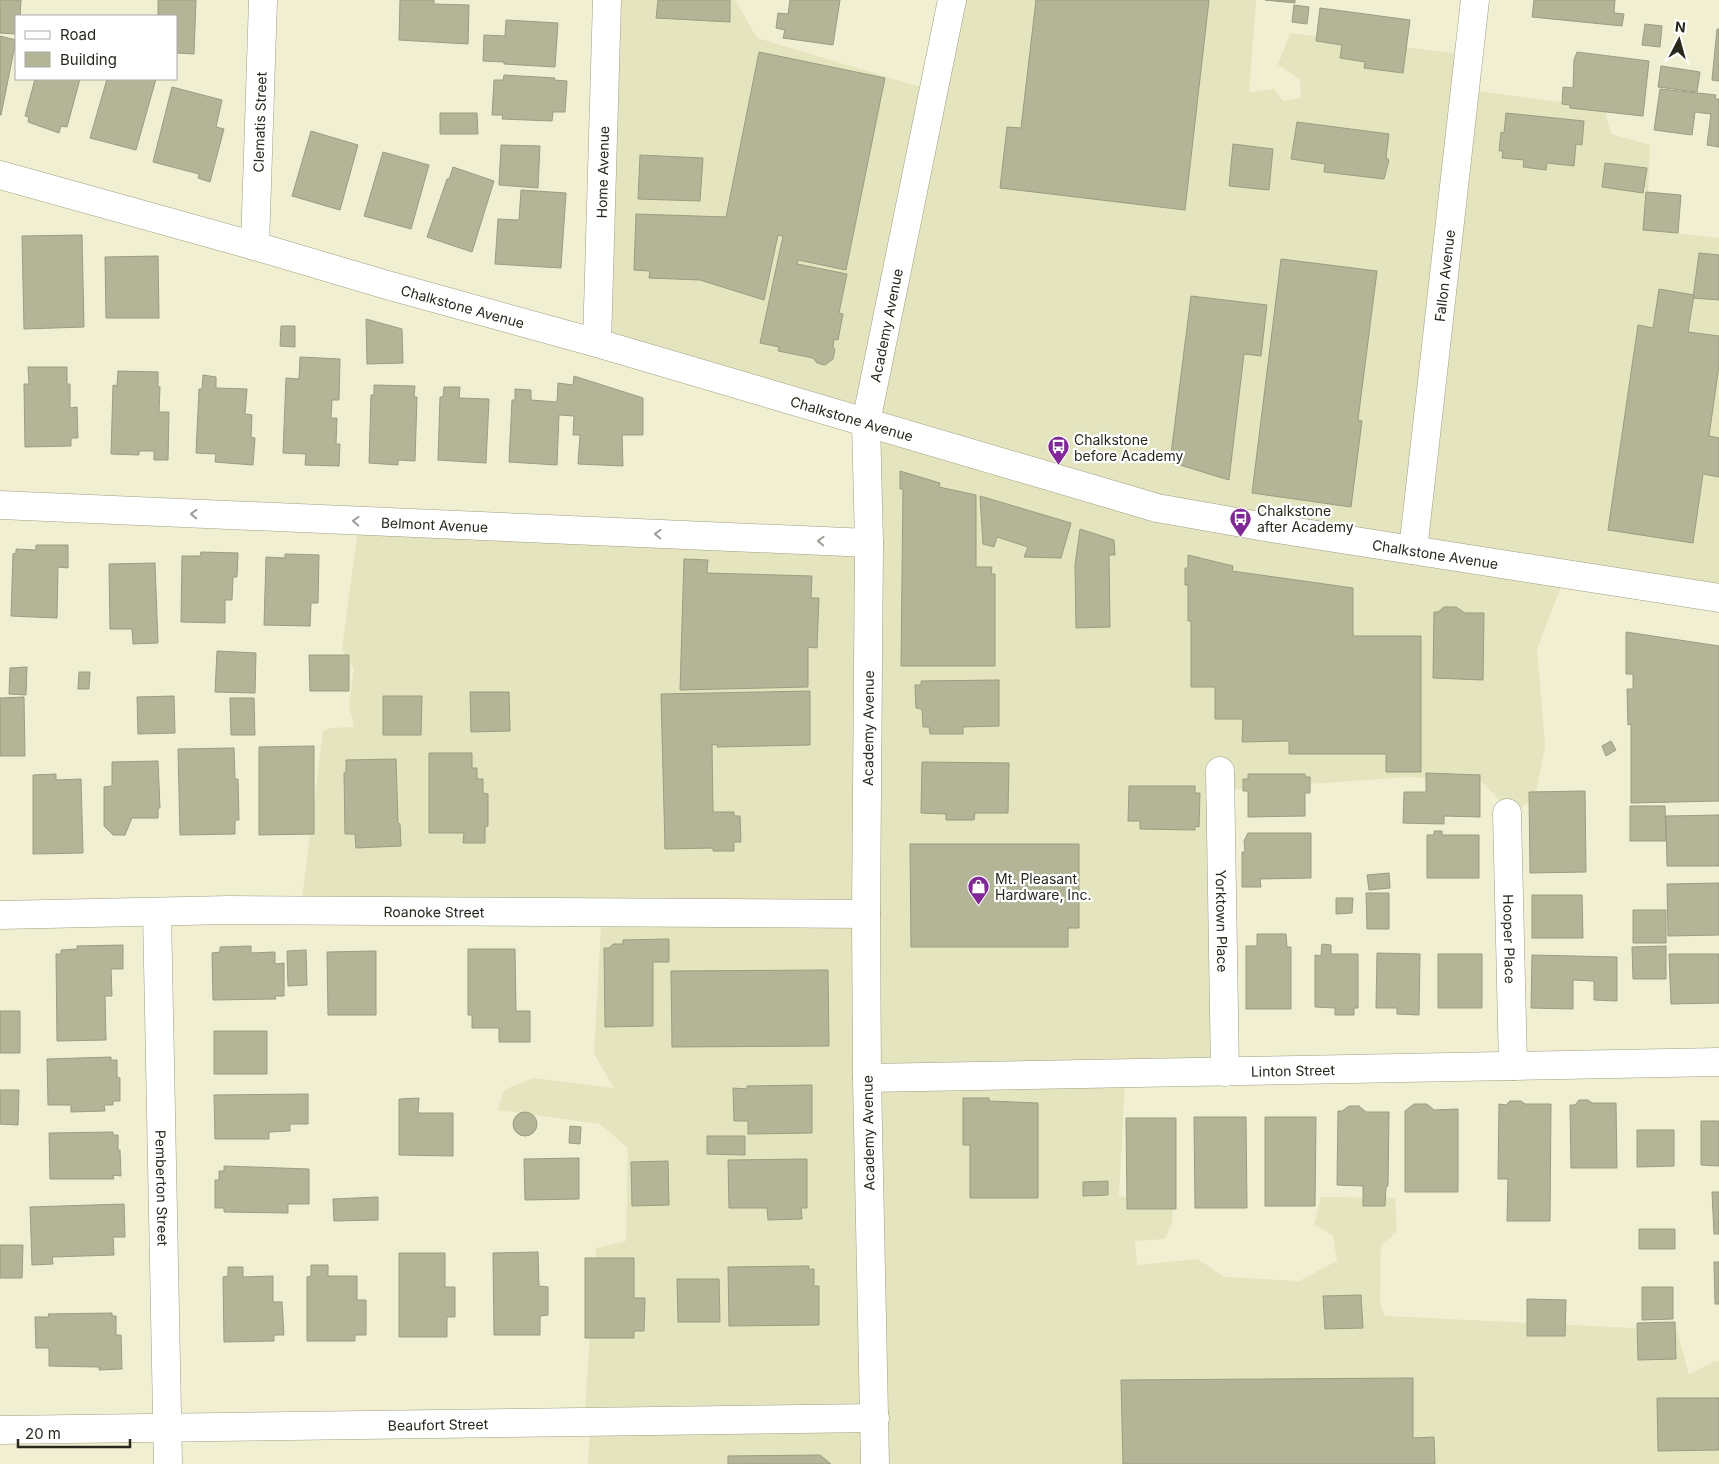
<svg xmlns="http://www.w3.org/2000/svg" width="1719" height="1464" font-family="Inter,sans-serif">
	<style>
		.built { fill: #e4e4be }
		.building { fill: #b4b497; stroke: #9c9c80 }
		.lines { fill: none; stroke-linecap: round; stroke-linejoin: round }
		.minor-casing { stroke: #9f9f82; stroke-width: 29 }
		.major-casing { stroke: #9f9f82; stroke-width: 29 }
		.minor { stroke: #fff; stroke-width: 28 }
		.major { stroke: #fff; stroke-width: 28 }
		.oneway { stroke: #9f9e99 }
		.labels { text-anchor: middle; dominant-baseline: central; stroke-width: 4.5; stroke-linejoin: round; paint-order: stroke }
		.street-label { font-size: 14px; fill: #29281d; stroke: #fff }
		.poi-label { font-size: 14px; fill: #29281d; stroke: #fff; text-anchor: start }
	</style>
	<rect width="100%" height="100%" fill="#f0efd1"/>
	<path class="built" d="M611 0H735L757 38 933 91 956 0H1256L1249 92 1274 89 1283 101 1301 98 1300 79 1278 65 1290 33 1468 55 1470 90 1604 108 1611 134 1650 145 1648 197 1675 233 1719 238V601L1562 584 1537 649 1545 746 1535 798 1512 813 1481 781 1408 777 1225 790V1065L1125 1079 1119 1196 1173 1206 1172 1222 1165 1239 1135 1241 1137 1265 1198 1259 1224 1277 1299 1281 1337 1261 1333 1236 1314 1224 1321 1197 1395 1198 1397 1232 1381 1245 1380 1303 1385 1316 1677 1330 1689 1375 1715 1361H1719V1464H588L590 1430 585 1407 596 1248 626 1241 628 1148 600 1124 498 1110 504 1090 533 1078 614 1088 594 1054 602 910 302 900 323 731 330 728 354 727 349 705 354 669 342 649 359 520 870 538 867 429 606 350Z"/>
	<path class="building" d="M0 0H21L20 16H16V34L0 33Z
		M158 0H196L194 54 176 53V16H158Z
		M400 0H434V4L469 5 468 44 399 40Z
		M658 0H730V22L656 18Z
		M790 0H840L833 45 783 38 785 30 776 28 778 13 788 14Z
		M1036 0H1209L1185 210 1000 188 1007 127 1021 128Z
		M1265 0H1295V3Z
		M1534 0H1615L1614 13 1624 14 1622 26 1532 17Z
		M1294 5 1309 7 1307 24 1292 22Z
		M1320 8 1410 20 1403 73 1364 68 1365 62 1340 58 1342 45 1316 41Z
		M506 20 558 23 555 67 504 64V62L483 61 484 35 505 36Z
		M1645 24 1662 26 1660 47 1642 45Z
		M1717 29H1719V81L1712 80Z
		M0 36 16 40 1 115H0Z
		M759 52 885 78 846 270 798 260 797 264 847 274 839 313 843 314 838 340 834 339 833 347 835 350 833 359 825 365 817 363 813 358 778 351 779 347 760 343 783 236 778 235 764 300 700 280 649 278 650 271 634 270 636 214 726 217Z
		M1577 52 1649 61 1643 116 1570 108V105L1562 104 1563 87 1573 88 1574 60Z
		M1661 66 1700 72 1697 92 1658 87Z
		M504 75 555 78 554 80 567 81 565 112H553L552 121 502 119 503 115H492L494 80H503Z
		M35 79H80L67 127 61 126 59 133 28 122 29 117 25 116Z
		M107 79H156L136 150 90 138Z
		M172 87 222 100 216 127 224 129 210 182 198 178 199 174 153 162Z
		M1660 89 1716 95 1715 99H1719V147L1707 145 1711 114 1695 112 1692 135 1654 130Z
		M440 113H477L478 134H440Z
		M1506 113 1584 121 1582 145 1576 144 1574 166 1547 163 1546 170 1523 167 1524 160 1502 158 1503 151H1499L1501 132 1504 133Z
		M1297 122 1389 134 1386 157 1389 160 1384 179 1324 172 1325 164 1291 159Z
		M311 131 358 145 340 210 292 196Z
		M1233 144 1273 149 1269 190 1229 186Z
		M501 145 540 146 538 188 499 185Z
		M383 152 429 165 411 229 364 216Z
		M640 155 703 158 700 201 638 199Z
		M1605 163 1647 168 1643 193 1602 187Z
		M453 167 494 181 472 252 427 237 447 179H449Z
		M521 190 566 193 561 268 495 264 498 219 519 220Z
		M1646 192 1681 195 1678 233 1643 230Z
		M82 235 84 327 24 329 22 236Z
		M1699 253 1719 255V300L1693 298Z
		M158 256 159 318H106L105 257Z
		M1281 259 1377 271 1358 420 1362 421 1351 507 1252 493Z
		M1659 289 1694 295 1688 332 1719 336V365L1709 436 1719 438V477L1703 474 1693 543 1608 530 1638 325 1653 328Z
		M1191 296 1267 305 1261 356 1244 354 1229 480 1170 462Z
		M366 319 402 329 403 363 367 364Z
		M281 326H295V347L280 346Z
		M300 357 340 359 339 400H332L331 418H337L336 444H340L339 466 305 465 306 454 283 453 286 378 299 379Z
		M28 367H67V384H70V408L77 407 78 438H71V446L25 447 24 384H29Z
		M118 371 158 372V387H160L159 412H169L168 460H154V451H139V455L111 454 113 385 117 386Z
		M203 375 216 377V388L247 389 245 414 252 415 251 437 255 438 253 465 215 462 216 454 196 453 199 389H202Z
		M574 376 643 398V435H622L623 466 578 464 580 435H573L574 416 559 415 557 465 509 462 512 400H515V389L531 390V400L557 402 558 383 573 385Z
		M374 385 415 386 414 397H417L415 461 398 460V465L369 463 371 395H374Z
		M444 387H460L459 398 489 399 486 463 438 460 440 397H443Z
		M900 471 940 483 939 487 976 495V567H992L991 574H995V666H901L903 489H900Z
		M980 496 1071 523 1061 558 1024 557 1028 547 997 537 994 547 983 544Z
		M1080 529 1114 540 1115 555H1109L1110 627 1076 628 1075 565Z
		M36 545H68V568L58 567 57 618 11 616 13 554 16 553V549L36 550Z
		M201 552 238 553 237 577H233L232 600H225V623L181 622 182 556H200Z
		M285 554 319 555 318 603H311L310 626 264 625 266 557 285 558Z
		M1188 555 1233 566 1232 571 1353 588V636H1421V772H1386V754H1289V741L1242 742 1243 719H1215V687H1191V621H1188V585H1185V568H1188Z
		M684 559 708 560 707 573 812 576 811 598H819L817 648 808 647V687L680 690Z
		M155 563 158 643 133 644 132 629H110L109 564Z
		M1444 607H1456L1465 613H1484L1483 680 1433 678 1434 612H1438Z
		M1626 632 1719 646V801L1631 803V724L1628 725 1627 689H1633V674H1626Z
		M217 651 256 653 255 693 215 692Z
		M309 655H349V691H310Z
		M27 667 26 695 9 694 10 668Z
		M79 672H90L89 689H78Z
		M999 680V726L963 727V734H930L929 727H923L922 709 916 708 915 685H921V681Z
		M810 691V745L717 747V744L712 745 713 812H734V816H740L741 842H734V851H713V848L665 849 661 694Z
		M470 692H509L510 731 471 732Z
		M174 696 175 733 138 734 137 697Z
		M383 696H422L421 735H383Z
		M24 697 25 756H0V698Z
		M230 698H254L255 735H231Z
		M1611 741 1616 750 1606 756 1602 746Z
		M314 746V834L259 835V747Z
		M234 748 235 779H238L239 820H235V834L180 835 178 749Z
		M429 753H472V768H477V779H483V793L488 794V826L485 827V843H463L464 833H429Z
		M396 759 398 823 400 824 401 846 356 848 355 834H345L344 773 346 772V760Z
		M158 761 160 808H158V818H132L125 835H113L104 826V787L112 786V762Z
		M922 762 1009 763 1008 813H975L974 820H946V814L921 813Z
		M1426 773 1480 775V817L1444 816V824L1403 823 1404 792H1426Z
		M56 774V780L81 779 83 853 33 854V775Z
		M1248 774H1305V777H1310V793H1305V816L1248 817V791H1243V779H1248Z
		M1129 786H1195V793H1200L1199 827 1195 826V830L1140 829V821H1128Z
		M1585 791 1586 872 1530 873 1529 792Z
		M1630 806H1665L1666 841H1630Z
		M1719 815V866H1667L1666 816Z
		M1434 831H1442V835H1479V878H1427V835H1434Z
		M1248 833H1311V878L1260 879 1261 887H1242V852H1245L1244 841Z
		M910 844H1079V928H1068V947H911Z
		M1389 873 1390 888 1369 890 1367 875Z
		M1719 883V935L1668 936 1667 884Z
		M1366 893H1389V929H1367Z
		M1532 895H1582L1583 938H1532Z
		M1336 898H1353L1352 913 1336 914Z
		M1633 910H1666V943H1633Z
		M1257 934H1286L1287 947H1291V1009H1246V946H1257Z
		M669 939V962H653V1026L605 1027 604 948H609L613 944H623V940Z
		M1322 944 1331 945V954H1358V1008H1354V1015H1335V1008L1315 1007V955L1321 956Z
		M123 945V969H111L112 996H105L106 1040 57 1041 56 954H61V950L77 949V946Z
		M251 946V953L275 952V964L284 963V996H275L276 999 213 1000 212 953 220 952V947Z
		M1666 946V979H1633L1632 947Z
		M468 949H515L516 1011H530V1042H499V1028H472V1015H468Z
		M306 950 307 985 288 986 287 951Z
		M376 951V1015H328L327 952Z
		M1377 953 1420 954 1419 1015 1397 1014V1008H1376Z
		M1438 954H1482V1008H1438Z
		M1669 954H1719V1003L1671 1004Z
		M1532 955 1617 957V1001L1594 1000V981L1573 980V1009L1531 1008Z
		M828 970 829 1046 672 1047 671 971Z
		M0 1011H20V1053H0Z
		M214 1031H267V1074H214Z
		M111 1057V1060H117V1077L120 1078V1101H113V1105H104L105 1111 71 1112V1105H48L47 1059Z
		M812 1085V1133L748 1134V1121H734L733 1088 747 1089V1086Z
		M0 1090H19L18 1125 0 1124Z
		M308 1094V1124H290V1131L269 1132V1139H215L214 1095Z
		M419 1098 418 1113H453V1156L399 1155V1099Z
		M963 1098H989V1101L1038 1103V1198H970V1145H963Z
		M1579 1100H1588L1592 1103H1616L1617 1168H1571L1570 1105H1575Z
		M1510 1101H1521L1525 1104H1551L1550 1221H1507L1508 1179H1498L1499 1104 1506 1105Z
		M1414 1104H1427L1434 1110 1458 1109V1192H1405V1111Z
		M1349 1106H1359L1366 1112H1389L1388 1186 1386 1187 1385 1206H1363V1186L1337 1185 1338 1111H1342Z
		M513 1124a12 12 0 1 1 24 0a12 12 0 1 1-24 0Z
		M1194 1117H1246L1247 1208H1195Z
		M1265 1117H1316L1315 1206H1265Z
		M1126 1118H1176V1209H1127Z
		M1701 1121H1719V1166L1701 1165Z
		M570 1126 581 1127 580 1144 569 1143Z
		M1637 1130H1674V1166L1637 1167Z
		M113 1132V1135H118V1151L120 1150 121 1176 113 1175 114 1179H50L49 1133Z
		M707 1136H745V1155L707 1154Z
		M579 1158V1199L525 1200 524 1159Z
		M807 1159V1208H801L802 1219 768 1220 767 1208H729L728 1160Z
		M668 1161 669 1205 632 1206 631 1162Z
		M224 1166 309 1169V1204H288V1213L224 1212V1208H215V1180H219V1171H224Z
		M1108 1181V1195L1083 1196V1182Z
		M1712 1192H1719V1234H1714Z
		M378 1197V1220L334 1221 333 1199Z
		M124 1204 125 1237H113L114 1255 52 1257 53 1264 32 1265 30 1207Z
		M1639 1229H1675V1249H1639Z
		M0 1245H23L22 1278H0Z
		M538 1252 539 1286 548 1287V1315L540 1316V1335H494L493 1253Z
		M399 1253H445V1287H455V1317H447V1337H399Z
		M585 1258H634V1298H645L644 1331H634V1338H585Z
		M1714 1262H1719V1304H1715Z
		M311 1265H328V1276H357V1300H366V1335H355V1341H307V1277L311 1276Z
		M809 1266 808 1269H814V1286H819V1325L729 1326 728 1267Z
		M228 1267H243V1277L273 1276V1302H282L284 1335H274V1341L224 1342 223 1277 228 1276Z
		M677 1279H719L720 1322H678Z
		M1642 1287H1673V1319L1642 1320Z
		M1361 1295 1363 1328 1325 1329 1323 1296Z
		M1527 1299 1566 1300 1565 1336H1527Z
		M112 1313V1316H116V1335H121L122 1369 99 1370V1367L49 1366V1348H36L35 1317H49L48 1314Z
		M1675 1322 1676 1359 1638 1360 1637 1323Z
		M1413 1378V1438L1434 1437 1435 1464H1123L1121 1380Z
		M1657 1398H1719V1450L1658 1451Z
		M820 1455 831 1464H728V1456Z"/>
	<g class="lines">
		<defs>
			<g id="minor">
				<path id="s1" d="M255 246 263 0"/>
				<path id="s2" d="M597 343 607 0"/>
				<path id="s3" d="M0 505 869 543"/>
				<path id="s4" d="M1413 550 1475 0"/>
				<path id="s5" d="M1220 771 1225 1072"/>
				<path id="s6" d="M1507 813 1513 1066"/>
				<path id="s7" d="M157 912 168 1464"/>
				<path id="s8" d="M0 915 229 910 866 914"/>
				<path id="s9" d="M867 1078 1719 1062"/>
				<path id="s10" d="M0 1430 875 1418"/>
				<path id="s11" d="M875 1464 867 1078 866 914 869 543 866 422 952 0"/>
			</g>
			<g id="major">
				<path id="s12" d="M0 175 255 246 387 285 597 343 1157 508 1265 527 1719 598"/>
			</g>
		</defs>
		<use href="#minor" class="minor-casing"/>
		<use href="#major" class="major-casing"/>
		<use href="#minor" class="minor"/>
		<use href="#major" class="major"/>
	</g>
	<defs><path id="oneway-chevron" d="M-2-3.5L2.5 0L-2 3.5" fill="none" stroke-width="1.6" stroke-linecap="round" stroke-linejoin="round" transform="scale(1.25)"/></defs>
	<g class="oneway">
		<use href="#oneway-chevron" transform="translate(194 514) rotate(-178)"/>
		<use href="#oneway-chevron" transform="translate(356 521) rotate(-178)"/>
		<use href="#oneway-chevron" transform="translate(658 534) rotate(-178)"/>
		<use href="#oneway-chevron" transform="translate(821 541) rotate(-178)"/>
	</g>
	<defs>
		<symbol id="bus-pin" viewBox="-11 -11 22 30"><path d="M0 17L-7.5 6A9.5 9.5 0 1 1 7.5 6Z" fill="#7f2896" stroke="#fff"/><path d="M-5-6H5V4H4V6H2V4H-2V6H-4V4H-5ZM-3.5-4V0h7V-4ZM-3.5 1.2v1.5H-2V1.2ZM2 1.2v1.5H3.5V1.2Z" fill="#fff"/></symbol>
		<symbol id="shop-pin" viewBox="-11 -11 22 30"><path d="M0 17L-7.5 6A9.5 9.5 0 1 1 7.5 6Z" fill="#7f2896" stroke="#fff"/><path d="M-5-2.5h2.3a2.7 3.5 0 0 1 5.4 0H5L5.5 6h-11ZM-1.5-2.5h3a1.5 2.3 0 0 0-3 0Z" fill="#fff"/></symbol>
	</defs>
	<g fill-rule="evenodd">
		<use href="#bus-pin" x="1046" y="434" width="25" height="34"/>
		<use href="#bus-pin" x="1228" y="506" width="25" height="34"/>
		<use href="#shop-pin" x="966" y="874" width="25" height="34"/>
	</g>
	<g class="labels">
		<g class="street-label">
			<text stroke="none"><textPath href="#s1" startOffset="124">Clematis Street</textPath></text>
			<text stroke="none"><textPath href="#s2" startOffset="171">Home Avenue</textPath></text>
			<text stroke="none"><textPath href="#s4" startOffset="276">Fallon Avenue</textPath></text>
			<text stroke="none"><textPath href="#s12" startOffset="481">Chalkstone Avenue</textPath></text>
			<text stroke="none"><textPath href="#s11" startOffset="1141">Academy Avenue</textPath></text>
			<text stroke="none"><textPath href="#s12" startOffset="886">Chalkstone Avenue</textPath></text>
			<text stroke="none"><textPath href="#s3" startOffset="435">Belmont Avenue</textPath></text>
			<text stroke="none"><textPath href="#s12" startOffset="1486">Chalkstone Avenue</textPath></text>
			<text stroke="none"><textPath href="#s11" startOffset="736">Academy Avenue</textPath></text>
			<text stroke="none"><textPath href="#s8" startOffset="434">Roanoke Street</textPath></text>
			<text stroke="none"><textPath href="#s5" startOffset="150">Yorktown Place</textPath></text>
			<text stroke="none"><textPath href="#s6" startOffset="126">Hooper Place</textPath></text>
			<text stroke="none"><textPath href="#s9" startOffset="426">Linton Street</textPath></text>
			<text transform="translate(868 1133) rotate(-91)">Academy Avenue</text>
			<text stroke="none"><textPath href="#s7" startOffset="276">Pemberton Street</textPath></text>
			<text stroke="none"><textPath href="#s10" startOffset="438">Beaufort Street</textPath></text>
		</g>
		<g class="poi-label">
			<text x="1074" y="439">Chalkstone<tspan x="1074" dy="16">before Academy</tspan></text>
			<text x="1257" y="510">Chalkstone<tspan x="1257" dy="16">after Academy</tspan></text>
			<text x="995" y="878">Mt. Pleasant<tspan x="995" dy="16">Hardware, Inc.</tspan></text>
		</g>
	</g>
	<rect x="15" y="15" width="162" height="65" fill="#ffffff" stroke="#a9a9a5"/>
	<rect x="25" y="31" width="25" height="8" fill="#ffffff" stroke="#a9a9a5"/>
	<text x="60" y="40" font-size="15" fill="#29281d">Road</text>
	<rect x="25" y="52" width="25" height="15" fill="#b4b497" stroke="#a9a9a5"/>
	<text x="60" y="65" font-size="15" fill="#29281d">Building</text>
	<g transform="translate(1679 40) rotate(6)" stroke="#ffffff" stroke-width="4" paint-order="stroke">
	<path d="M0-4L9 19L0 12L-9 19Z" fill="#29281d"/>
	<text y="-8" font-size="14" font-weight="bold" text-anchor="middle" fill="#29281d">N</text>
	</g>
	<path d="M18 1439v8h112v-8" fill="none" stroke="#29281d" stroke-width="2.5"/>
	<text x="25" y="1439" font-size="15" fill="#29281d" stroke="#ffffff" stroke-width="4" paint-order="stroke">20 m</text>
</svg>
